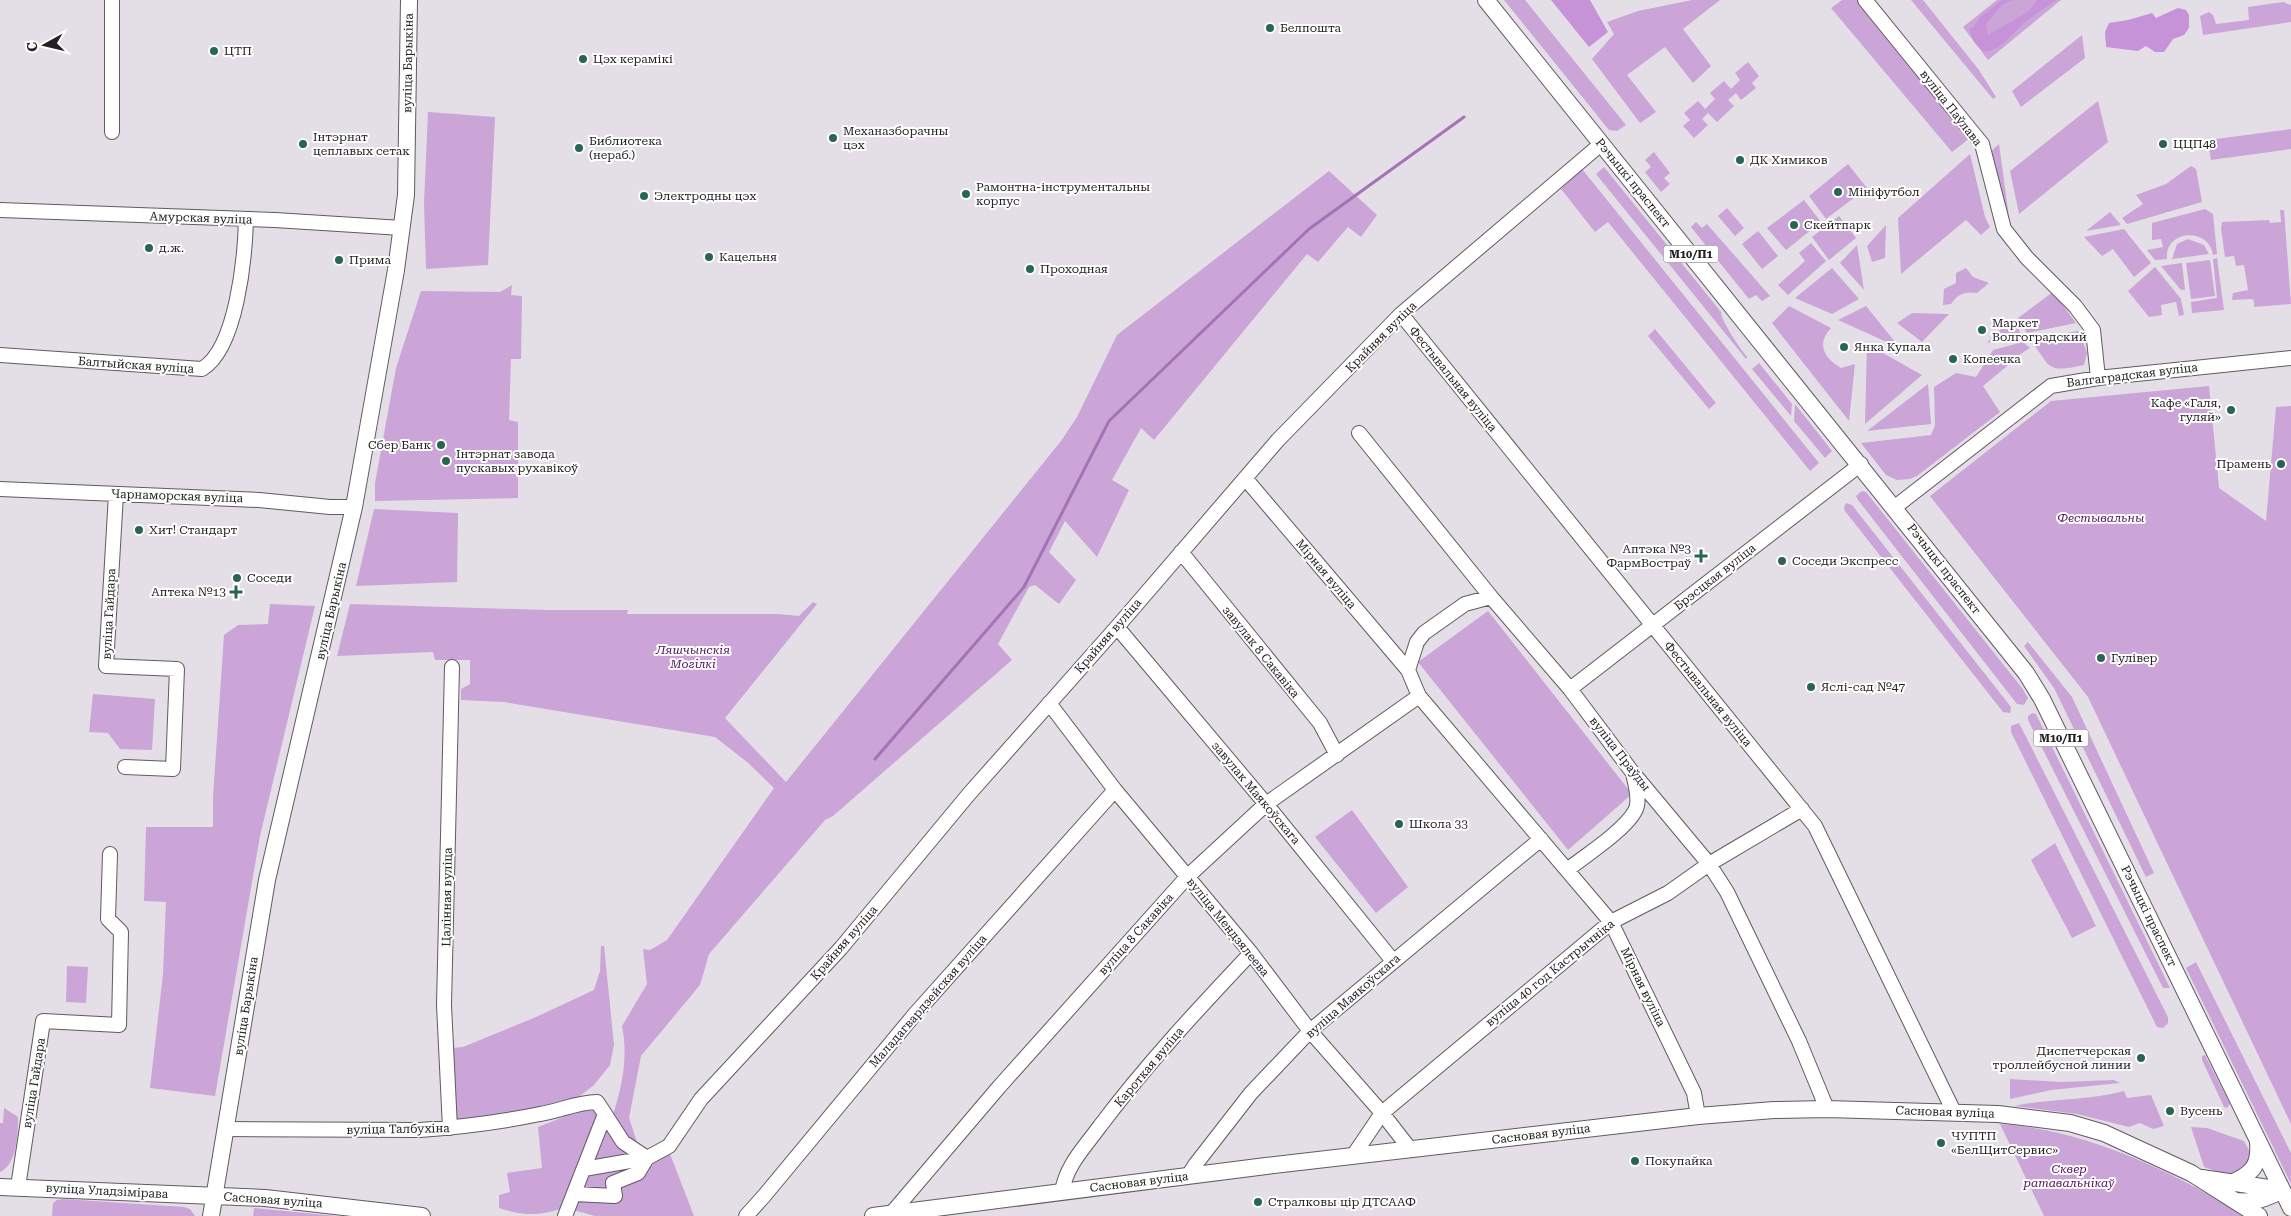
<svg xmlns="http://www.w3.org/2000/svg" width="2291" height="1216" font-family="'Roboto Serif',serif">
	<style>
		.green { fill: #cba5d8 }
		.forest { fill: #c693d8 }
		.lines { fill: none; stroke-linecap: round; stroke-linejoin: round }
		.stream { stroke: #a473b5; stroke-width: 3 }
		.minor-casing { stroke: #605a62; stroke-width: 16 }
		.major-casing { stroke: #605a62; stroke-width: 18 }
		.minor { stroke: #fff; stroke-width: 14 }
		.major { stroke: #fff; stroke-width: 16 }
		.poi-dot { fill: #296550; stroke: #fff; stroke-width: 2 }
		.labels { text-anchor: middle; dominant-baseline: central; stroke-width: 4; stroke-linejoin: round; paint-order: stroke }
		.shield { fill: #fff; stroke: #656466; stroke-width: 1 }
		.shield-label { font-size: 11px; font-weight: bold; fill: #232124 }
		.poi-label { font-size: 12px; fill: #232124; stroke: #fff; text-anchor: start }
		.street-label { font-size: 12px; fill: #232124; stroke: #fff }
		.park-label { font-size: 12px; font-style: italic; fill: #511063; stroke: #fff }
	</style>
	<rect width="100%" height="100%" fill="#e4dee7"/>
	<path class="green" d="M1504 0H1525L1626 125 1617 131 1609 130Z
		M1692 0H1720L1683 29 1711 66 1693 83 1665 47 1627 75 1656 112 1640 123 1592 59 1614 34 1607 22 1638 11Z
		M1842 0H1857L1970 138 1952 152 1831 8Z
		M1911 0H1923L1979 70 1996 97 1993 99Z
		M1997 0H2061L1988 60 1963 27Z
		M2283 2 2291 5V22L2203 35 2200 16 2209 12 2213 15 2216 24 2249 20 2248 7Z
		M2082 35 2085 58 2021 107 2012 91Z
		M1748 62 1759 76 1752 83 1756 88 1741 100 1736 93 1728 100 1734 106 1717 122 1708 113 1702 119 1708 125 1694 138 1683 126 1690 120 1684 113 1698 101 1705 109 1715 99 1710 93 1724 81 1731 89 1740 80 1735 73Z
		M2098 101 2108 142 2019 214 2010 171Z
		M428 112 495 117 488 265 426 269 424 203Z
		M2291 129V149L2211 160 2208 140Z
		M1999 144 2009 217 2004 218 1990 152Z
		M1654 152 1670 173 1664 178 1670 184 1661 192 1645 172 1651 167 1645 160Z
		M1970 154 1985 217 1990 227 1981 235 1966 220 1901 274 1898 218Z
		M1848 164 1867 188 1826 219 1809 196Z
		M2191 166 2196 169 2202 202 2127 224 2122 218 2143 204 2136 195 2166 184Z
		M1604 167 1721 312C1721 321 1740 348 1747 357L1746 359 1596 174Z
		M1582 169 1819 463 1810 471 1608 222 1595 232 1561 189Z
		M1329 171 1377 215 1361 237 1348 227 1318 262 1307 254 1154 440 1141 428 1112 480 1129 490 1097 557 1065 521 1049 552 1076 580 1059 604 1035 585 1029 587 998 644 1012 660 833 816 825 820 709 954 700 985 641 1056 629 1118 638 1145 655 1160 670 1154 694 1216H595L573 1210C596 1154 635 1088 622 1026L647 984 643 949 650 950 667 940 774 788 747 762 715 737 504 702 461 700V689L470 684V660H435L433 652 337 656 350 604 546 610H628L627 614H778L799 616 813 602 817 604 725 718 786 782 1061 441 1077 417 1117 335Z
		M1804 200 1821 222 1786 250 1767 228Z
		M1727 208 1744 228 1735 236 1718 216Z
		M2205 209 2213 214 2217 254 2213 255C2209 226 2164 230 2167 259L2155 260 2147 250 2163 247 2161 239 2152 240V223Z
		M2280 210H2284L2291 304 2254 307V301L2252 299 2232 300 2233 293 2248 290 2244 265 2236 266 2234 256 2225 257 2221 229 2222 222 2269 220 2270 223 2281 222Z
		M2110 212 2121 225 2086 231Z
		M1839 216 1856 238 1829 260 1812 237Z
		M1696 222 1702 228 1707 224 1770 296 1762 301 1756 295 1749 299 1691 227Z
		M1886 225 1885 258 1872 262 1867 246Z
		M2124 229 2151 263 2134 277 2113 249 2102 256 2084 237Z
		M1758 231 1778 256 1762 269 1742 244Z
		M2188 239 2204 245 2209 254 2172 259 2177 244Z
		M1811 243 1826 261 1788 295 1778 285 1805 261 1799 253Z
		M1857 245 1864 290 1840 263Z
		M2217 258 2224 310 2192 313 2191 302 2217 298 2213 259Z
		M2210 260 2215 296 2191 299 2186 263Z
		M2182 263 2185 290H2181L2161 266Z
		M2155 267 2181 299 2184 315 2179 316 2176 302 2161 305 2162 315 2149 317 2128 291Z
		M1832 268 1859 299 1832 314 1795 298Z
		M1966 268 1973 277 1989 283 1977 293C1964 291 1958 294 1951 304L1943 305 1944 289 1956 283V273Z
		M512 285 511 295 522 296 521 359H511L509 420 518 422V498L375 501V483L396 368 421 291 500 292Z
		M2053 292 2076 323 2027 333 2018 318Z
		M1789 306 1831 328C1816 344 1824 358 1841 368L1855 364 1849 421 1772 323Z
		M1866 306 1900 348 1838 320Z
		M1912 313 1949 314 1922 342 1897 323Z
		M2015 319 2021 335 1987 343 1997 332Z
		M1655 329 1716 403 1709 409 1648 336Z
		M2079 331 2087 353 2084 365C2046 373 2052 369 2030 339Z
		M2023 342 2030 348 2013 359 2006 367 1983 386 2000 412 1917 476 1910 479 1897 480 1886 475 1861 443 1931 435 1935 425 1934 387 1956 373 1976 377 1993 350Z
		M1867 344 1922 375 1865 424Z
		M1759 363 1792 404 1791 416 1752 369Z
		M1928 384 1931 424 1867 431Z
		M2209 386 2219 488 2266 521 2276 407 2291 406V1124L2088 697 1930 496 2051 401Z
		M1795 404 1832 451 1825 458 1794 421Z
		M1862 491 1866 492 2022 688 2028 698 2024 705 2017 704 1858 500 1856 496Z
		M1846 503 1852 505 2011 707 2010 713 2003 712 1845 511 1844 507Z
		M374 509 458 513 457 582 356 586Z
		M270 604 315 606 260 836 215 1096 150 1088 163 974 166 902 144 901 146 827H213V797L224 635 238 625 268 624Z
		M1488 611 1632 794 1568 850 1418 662Z
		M2028 642 2072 697 2154 873 2146 877 2054 688 2024 646Z
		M93 694 155 699 152 750 120 749 108 733 89 732Z
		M2032 713 2036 714 2170 988H2163L2028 720V716Z
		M2019 723 2168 1017V1023L2163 1028 2157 1027 2011 732V726Z
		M1352 810 1408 887 1376 913 1315 837Z
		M2055 843 2096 926 2072 938 2031 860Z
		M601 946H604L614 1045 610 1065 594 1085 576 1099 545 1109 456 1122 452 1048 463 1047 536 1017 594 990 600 971Z
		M2196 962 2291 1153V1184L2186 968Z
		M67 966 88 967 86 1003 66 1002Z
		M2205 1055 2230 1104 2227 1108 2224 1107 2202 1060V1056Z
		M2010 1079 2061 1082 2114 1080 2120 1083 2051 1090 2010 1099Z
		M2124 1091 2127 1098 2151 1095 2164 1126 2153 1129 2140 1123 2129 1127 2077 1114 2014 1106C2050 1098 2088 1101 2124 1091Z
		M594 1105 600 1115 563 1208C539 1216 524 1216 499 1208V1195L510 1192 507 1173 542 1168 538 1127Z
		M4 1108 18 1117C18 1133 17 1165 0 1172V1123H3Z
		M2000 1124C2087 1130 2172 1171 2245 1216H2044Z
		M2191 1127 2207 1128 2244 1141 2252 1156 2246 1170 2230 1176 2204 1167Z
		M63 1199 184 1207 190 1209 195 1216H52L53 1203 57 1200Z
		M254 1208 336 1216H253Z"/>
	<path class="forest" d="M1551 0H1590L1608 32 1589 47Z
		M2002 0H2013L2002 5 1986 24 1988 35 2029 11 2037 0H2056C2046 8 2034 14 2024 23 2012 34 2001 50 1984 52L1974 42 1969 29 1974 27 1979 18Z
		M2178 8 2186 10 2189 15V28L2184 35 2173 39 2164 52H2155L2146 46 2138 51 2106 47 2105 32 2109 23 2128 20 2152 13 2156 18Z"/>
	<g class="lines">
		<path class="stream" d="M875 759 1024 587 1109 421 1309 229 1464 117"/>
		<defs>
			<path id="minor" d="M1865 0 1982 144 2004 229 2027 258 2075 306 2093 330 2098 378
				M112 132V0
				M0 210 275 220 402 228
				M1401 314 1815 826 1954 1112
				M0 355 202 369C237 348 245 257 246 219
				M1359 433 1491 597 1570 689 1633 773 1709 864 1727 892 1799 1041 1827 1109
				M1245 478 1408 670 1419 696 1611 922 1694 1093 1698 1116
				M0 489 259 500 330 507H354
				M116 494 106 666 177 669 173 769 125 767
				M1895 507 2051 386 2098 378 2291 358
				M1181 552 1320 723 1337 755
				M1117 627 1266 804 1393 961
				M1408 670 1417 642 1424 633 1465 604 1491 597
				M1570 689 1861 464
				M1049 703 1115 790 1251 953 1310 1031 1382 1113 1410 1149
				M1567 870C1585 856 1625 830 1635 811 1641 801 1635 784 1633 773
				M450 1128 444 1005 452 667
				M226 1129 420 1130C461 1127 501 1122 540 1114 560 1111 577 1102 597 1102L605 1114 565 1216
				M1353 1156 1382 1113 1611 922 1668 893 1709 864 1802 809
				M584 1169 647 1158 669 1146 701 1099 841 948 969 794 1117 627 1278 440 1401 314 1601 144
				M1188 1176 1195 1165 1251 1093 1310 1031 1541 839
				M18 1187 43 1021 119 1025 121 932 108 919 110 854
				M1062 1192C1066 1165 1085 1147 1100 1126 1146 1065 1198 1009 1251 953
				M574 1194 615 1196 613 1183 638 1173 647 1158 623 1142 605 1114
				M891 1214 999 1087 1187 877 1266 804 1419 696
				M746 1216 764 1196 915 1014 1115 790"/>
			<path id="major" d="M1486 0 2026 673 2042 699 2291 1208
				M2202 1178 2282 1190
				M2231 1183C2252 1174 2260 1166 2258 1142
				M0 1187 265 1198 422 1216
				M2235 1201C2253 1203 2266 1199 2282 1190
				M211 1216 267 880 354 507 396 270 406 195 409 0
				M873 1216 1266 1166 1698 1116 1774 1110 1827 1109 1998 1114 2070 1123 2104 1133 2191 1173 2259 1216"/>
		</defs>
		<use href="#minor" class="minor-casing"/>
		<use href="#major" class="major-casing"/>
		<use href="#minor" class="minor"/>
		<use href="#major" class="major"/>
	</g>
	<g class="poi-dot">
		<circle cx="1270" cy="28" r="5"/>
		<circle cx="214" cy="51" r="5"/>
		<circle cx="583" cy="59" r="5"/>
		<circle cx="833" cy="138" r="5"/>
		<circle cx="303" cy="144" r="5"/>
		<circle cx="2163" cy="144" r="5"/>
		<circle cx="579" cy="148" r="5"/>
		<circle cx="1740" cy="160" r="5"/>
		<circle cx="1838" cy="192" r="5"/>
		<circle cx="966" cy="194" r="5"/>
		<circle cx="644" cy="196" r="5"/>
		<circle cx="1794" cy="225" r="5"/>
		<circle cx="149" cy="248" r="5"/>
		<circle cx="709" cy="257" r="5"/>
		<circle cx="339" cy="260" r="5"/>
		<circle cx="1030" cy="269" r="5"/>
		<circle cx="1982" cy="330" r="5"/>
		<circle cx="1844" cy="347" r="5"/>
		<circle cx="1953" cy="359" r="5"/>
		<circle cx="2231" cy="410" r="5"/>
		<circle cx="441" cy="445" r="5"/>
		<circle cx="446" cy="461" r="5"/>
		<circle cx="2281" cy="464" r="5"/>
		<circle cx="139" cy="530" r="5"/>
		<path d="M1698.5 548.5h5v5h5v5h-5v5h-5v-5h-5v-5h5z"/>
		<circle cx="1782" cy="561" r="5"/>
		<circle cx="237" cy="578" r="5"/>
		<path d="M233.5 584.5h5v5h5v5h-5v5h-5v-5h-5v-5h5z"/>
		<circle cx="2101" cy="658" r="5"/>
		<circle cx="1811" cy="687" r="5"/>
		<circle cx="1399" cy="824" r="5"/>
		<circle cx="2141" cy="1058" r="5"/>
		<circle cx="2170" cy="1111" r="5"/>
		<circle cx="1941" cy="1143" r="5"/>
		<circle cx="1635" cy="1161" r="5"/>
		<circle cx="1258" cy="1202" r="5"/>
	</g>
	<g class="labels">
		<g class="shield">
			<rect x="1663.5" y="245.5" width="55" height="17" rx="4"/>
			<rect x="2033.5" y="729.5" width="55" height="17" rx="4"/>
		</g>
		<g class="shield-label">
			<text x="1691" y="254">М10/П1</text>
			<text x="2061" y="738">М10/П1</text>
		</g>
		<g class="poi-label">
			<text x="1280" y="28">Белпошта</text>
			<text x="224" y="51">ЦТП</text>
			<text x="593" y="59">Цэх керамікі</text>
			<text x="843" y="131">Механазборачны<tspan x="843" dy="14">цэх</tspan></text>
			<text x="313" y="137">Інтэрнат<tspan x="313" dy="14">цеплавых сетак</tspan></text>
			<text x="589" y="141">Библиотека<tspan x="589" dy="14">(нераб.)</tspan></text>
			<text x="2173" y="144">ЦЦП48</text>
			<text x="1750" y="160">ДК Химиков</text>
			<text x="976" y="187">Рамонтна-інструментальны<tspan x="976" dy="14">корпус</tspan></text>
			<text x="1848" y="192">Мініфутбол</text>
			<text x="654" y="196">Электродны цэх</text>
			<text x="1804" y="225">Скейтпарк</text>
			<text x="159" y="248">д.ж.</text>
			<text x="719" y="257">Кацельня</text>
			<text x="349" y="260">Прима</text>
			<text x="1040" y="269">Проходная</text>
			<text x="1992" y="323">Маркет<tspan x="1992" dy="14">Волгоградский</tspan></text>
			<text x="1854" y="347">Янка Купала</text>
			<text x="1963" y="359">Копеечка</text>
			<text x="2221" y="403" text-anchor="end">Кафе «Галя,<tspan x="2221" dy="14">гуляй»</tspan></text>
			<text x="431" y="445" text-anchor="end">Сбер Банк</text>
			<text x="456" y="454">Інтэрнат завода<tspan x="456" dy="14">пускавых рухавікоў</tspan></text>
			<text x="2271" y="464" text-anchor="end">Прамень</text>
			<text x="149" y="530">Хит! Стандарт</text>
			<text x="1691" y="549" text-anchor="end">Аптэка №3<tspan x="1691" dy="14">ФармВостраў</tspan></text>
			<text x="1792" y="561">Соседи Экспресс</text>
			<text x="247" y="578">Соседи</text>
			<text x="226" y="592" text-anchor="end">Аптека №13</text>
			<text x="2111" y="658">Гулівер</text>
			<text x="1821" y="687">Яслі-сад №47</text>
			<text x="1409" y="824">Школа 33</text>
			<text x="2131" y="1051" text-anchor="end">Диспетчерская<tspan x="2131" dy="14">троллейбусной линии</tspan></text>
			<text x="2180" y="1111">Вусень</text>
			<text x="1951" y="1136">ЧУПТП<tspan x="1951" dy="14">«БелЩитСервис»</tspan></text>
			<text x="1645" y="1161">Покупайка</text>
			<text x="1268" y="1202">Стралковы цір ДТСААФ</text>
		</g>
		<g class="street-label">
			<text transform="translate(408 63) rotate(-89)">вуліца Барыкіна</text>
			<text transform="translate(1951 108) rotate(52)">вуліца Паўлава</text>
			<text transform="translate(1633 183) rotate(51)">Рэчыцкі праспект</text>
			<text transform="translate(201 218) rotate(2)">Амурская вуліца</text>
			<text transform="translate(1381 337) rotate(-45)">Крайняя вуліца</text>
			<text transform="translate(136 365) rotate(4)">Балтыйская вуліца</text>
			<text transform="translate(2132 375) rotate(-7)">Валгаградская вуліца</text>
			<text transform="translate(1453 379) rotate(51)">Фестывальная вуліца</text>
			<text transform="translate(177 496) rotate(2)">Чарнаморская вуліца</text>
			<text transform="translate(1944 569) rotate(52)">Рэчыцкі праспект</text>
			<text transform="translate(1326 574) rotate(50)">Мірная вуліца</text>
			<text transform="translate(1715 577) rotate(-38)">Брэсцкая вуліца</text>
			<text transform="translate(331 611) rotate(-77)">вуліца Барыкіна</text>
			<text transform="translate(109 614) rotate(-87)">вуліца Гайдара</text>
			<text transform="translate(1108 636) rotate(-49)">Крайняя вуліца</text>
			<text transform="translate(1261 652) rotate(51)">завулак 8 Сакавіка</text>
			<text transform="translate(1708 694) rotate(51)">Фестывальная вуліца</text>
			<text transform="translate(1620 754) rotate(52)">вуліца Праўды</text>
			<text transform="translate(1256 793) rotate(50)">завулак Маякоўскага</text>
			<text transform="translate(447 897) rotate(-89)">Цалінная вуліца</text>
			<text transform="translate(2149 916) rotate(64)">Рэчыцкі праспект</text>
			<text transform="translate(1228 927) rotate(51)">вуліца Мендзялеева</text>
			<text transform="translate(1136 934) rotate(-48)">вуліца 8 Сакавіка</text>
			<text transform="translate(844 943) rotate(-49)">Крайняя вуліца</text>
			<text transform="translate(1550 973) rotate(-39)">вуліца 40 год Кастрычніка</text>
			<text transform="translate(1643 987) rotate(64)">Мірная вуліца</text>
			<text transform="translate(1353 996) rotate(-41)">вуліца Маякоўскага</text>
			<text transform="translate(928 1001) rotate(-49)">Маладагвардзейская вуліца</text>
			<text transform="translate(246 1006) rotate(-81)">вуліца Барыкіна</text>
			<text transform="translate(1149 1067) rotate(-50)">Кароткая вуліца</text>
			<text transform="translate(34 1083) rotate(-81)">вуліца Гайдара</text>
			<text transform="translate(1945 1112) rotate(2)">Сасновая вуліца</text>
			<text transform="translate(398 1129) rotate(-1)">вуліца Талбухіна</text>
			<text transform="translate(1541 1134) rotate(-7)">Сасновая вуліца</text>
			<text transform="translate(1139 1182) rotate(-7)">Сасновая вуліца</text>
			<text transform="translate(107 1191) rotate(3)">вуліца Уладзімірава</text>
			<text transform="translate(273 1200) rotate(4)">Сасновая вуліца</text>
		</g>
		<g class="park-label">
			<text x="2101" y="518">Фестывальны</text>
			<text x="693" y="650">Ляшчынскія<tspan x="693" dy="14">Могілкі</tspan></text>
			<text x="2069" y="1169">Сквер<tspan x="2069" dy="14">ратавальнікаў</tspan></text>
		</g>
	</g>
	<g transform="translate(45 45) rotate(262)" stroke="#ffffff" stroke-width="4" paint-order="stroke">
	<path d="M0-4L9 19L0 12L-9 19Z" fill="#232124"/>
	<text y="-8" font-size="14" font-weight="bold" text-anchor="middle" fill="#232124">С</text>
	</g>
</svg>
